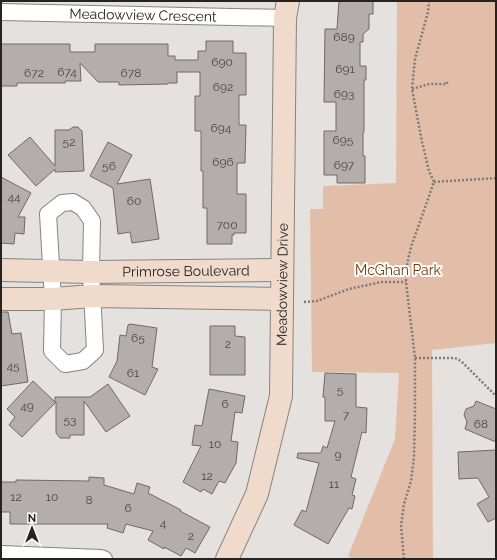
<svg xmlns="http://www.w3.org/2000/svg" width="497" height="560" font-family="Raleway,sans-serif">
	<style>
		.green { fill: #e2bea8 }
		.building { fill: #b3aeac; stroke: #6e6a68 }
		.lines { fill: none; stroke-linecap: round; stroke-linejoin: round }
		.street-casing { stroke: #878381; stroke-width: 18 }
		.secondary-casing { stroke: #878381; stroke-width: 24 }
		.path { stroke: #7d7a78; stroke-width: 2.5; stroke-dasharray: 2 2; stroke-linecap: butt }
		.street { stroke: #fff; stroke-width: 16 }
		.secondary { stroke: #efdacb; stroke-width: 22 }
		.labels { text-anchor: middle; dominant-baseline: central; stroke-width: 4; stroke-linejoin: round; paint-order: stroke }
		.number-label { font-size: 12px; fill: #494645 }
		.street-label { font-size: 14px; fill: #262423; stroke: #fff }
		.park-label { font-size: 14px; fill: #70390b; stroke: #fff }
	</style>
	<rect width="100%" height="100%" fill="#e5e1de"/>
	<path class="green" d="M397 1H496V343L432 350 433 559H353L348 556 395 439 399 373 312 372 310 209H323V186L396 183Z"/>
	<path class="building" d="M339 1H373V14H369V29L363 34V42H360V66H366V80H364V132H363V156H365V183H337V175H324V131H336V102H324L325 29H337Z
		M206 41H233V53H246V95H239V125H246L245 163H237V194H246V233H234V235H232V244H207V208H203V171H201V131H195V96H200V72H177V83H168V84L119 85V82H98L80 63 81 81H65V83H17V86H1V44H70V52H95V44H168V56H175V60H198V51H206Z
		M73 127H78L82 131 84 171 55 172V169L36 186 8 155 30 137 55 166V130H69Z
		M108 142 132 155 117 184 150 179 159 239 132 243 130 232 118 234 113 188 90 176Z
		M1 177 31 193 18 217H25L24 234 15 233 14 244 1 243Z
		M1 312H8L12 334 21 333 28 382 1 386Z
		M130 324 157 328 152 367 158 369 145 395 109 377 117 361 120 335 126 336 128 325Z
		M210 326H235V336L245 337V375H210Z
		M325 373 356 374V407L367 408 366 433 362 432 351 477 356 479 352 495 355 496 352 509 349 508 328 544 294 525 302 510 306 512 319 463 297 458 298 453H321L323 446 327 448 335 421H325V397H323Z
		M33 381 55 402V397H90L108 384 130 416 106 432 84 401V435H70V438H60L56 433V402L22 437 9 425 15 417 7 409Z
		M209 389 245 396 242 413 235 412 231 441 238 442 236 463 225 483 219 481 212 494 203 489 201 492 183 482 201 446 192 445 195 425 202 426Z
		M476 401 496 409V442L465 429 467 422 464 415 466 409 474 406Z
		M496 450V518L488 522 477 504 489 497 478 478 459 479 458 452Z
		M89 477 104 478V485L134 494 137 483 150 487 148 493 181 510 180 511 210 527 195 553 186 548 181 556 164 547V549L148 540 153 531 126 524 123 533 107 528 108 524H10V512H1V482H16V480L89 481Z"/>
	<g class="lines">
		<defs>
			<g id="street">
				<path id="s1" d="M1 12 285 18"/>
				<path d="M73 202 83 208 92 221 91 272 95 350 83 361 65 364 52 351 53 299 48 214 62 203Z"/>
				<path d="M1 554 101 558 104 559"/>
			</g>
			<g id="secondary">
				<path id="s2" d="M1 270 91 272 281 270"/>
				<path d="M1 299H53L93 296 282 299"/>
				<path id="s3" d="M227 559 257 494 281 396 285 18 288 1"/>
			</g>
		</defs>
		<use href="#street" class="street-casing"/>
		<use href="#secondary" class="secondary-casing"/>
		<path class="path" d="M412 89 429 84H447V81
			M434 182 496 178
			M304 302 317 301 349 289 381 282H406
			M415 358H455L461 361 496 396
			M404 559 401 526 404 504 411 481 414 457 415 412V358L406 282 407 265 411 247 434 182 429 171 422 142 412 89 415 59 428 12 429 1"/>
		<use href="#street" class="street"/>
		<use href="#secondary" class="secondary"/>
	</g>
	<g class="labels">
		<g class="number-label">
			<text x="344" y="37">689</text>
			<text x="222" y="62">690</text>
			<text x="345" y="69">691</text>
			<text x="67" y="72">674</text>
			<text x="34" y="73">672</text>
			<text x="131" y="73">678</text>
			<text x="223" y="87">692</text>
			<text x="344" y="94">693</text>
			<text x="221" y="128">694</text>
			<text x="343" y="140">695</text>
			<text x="69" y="142">52</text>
			<text x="223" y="162">696</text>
			<text x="344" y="165">697</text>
			<text x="109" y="166">56</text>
			<text x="14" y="197">44</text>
			<text x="134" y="201">60</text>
			<text x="227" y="225">700</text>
			<text x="138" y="338">65</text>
			<text x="228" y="344">2</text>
			<text x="13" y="366">45</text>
			<text x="133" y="373">61</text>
			<text x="340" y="390">5</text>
			<text x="225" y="404">6</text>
			<text x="27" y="406">49</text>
			<text x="346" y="415">7</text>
			<text x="70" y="420">53</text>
			<text x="481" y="424">68</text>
			<text x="215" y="444">10</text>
			<text x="338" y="455">9</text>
			<text x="207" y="476">12</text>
			<text x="334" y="484">11</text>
			<text x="16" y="497">12</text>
			<text x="52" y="497">10</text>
			<text x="89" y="500">8</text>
			<text x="128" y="508">6</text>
			<text x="163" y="523">4</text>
			<text x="191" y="536">2</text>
		</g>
		<g class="street-label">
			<text stroke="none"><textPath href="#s1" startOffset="142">Meadowview Crescent</textPath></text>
			<text stroke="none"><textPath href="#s2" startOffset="185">Primrose Boulevard</textPath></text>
			<text stroke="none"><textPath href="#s3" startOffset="284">Meadowview Drive</textPath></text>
		</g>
		<g class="park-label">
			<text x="398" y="270">McGhan Park</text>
		</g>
	</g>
	<rect width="497" height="560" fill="none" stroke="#262423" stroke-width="4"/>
	<g transform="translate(32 528)" stroke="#ffffff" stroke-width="3" paint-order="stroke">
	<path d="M0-3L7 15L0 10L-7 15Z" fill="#262423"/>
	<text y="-6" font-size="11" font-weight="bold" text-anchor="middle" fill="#262423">N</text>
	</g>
</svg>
